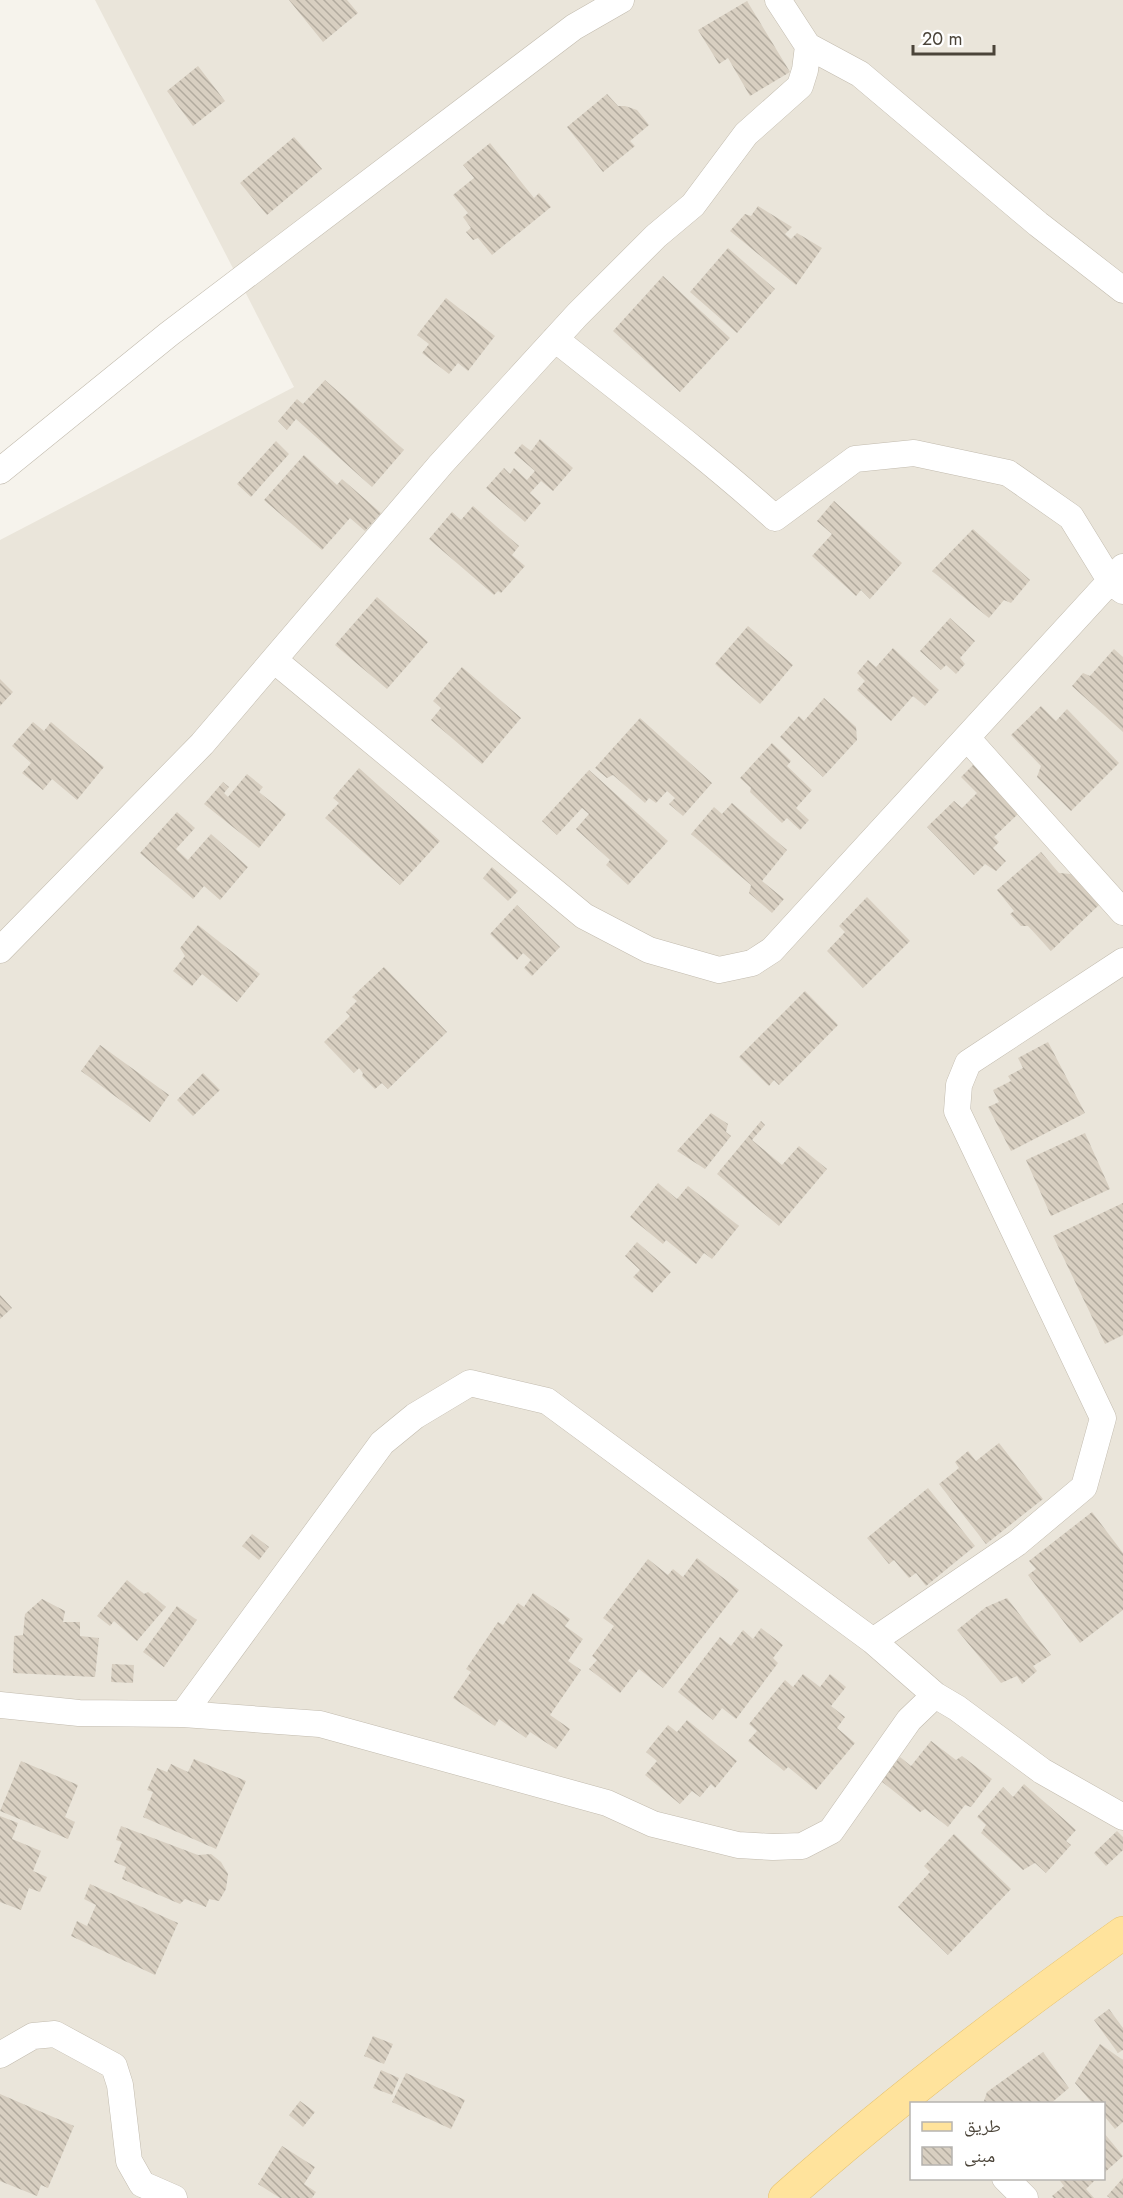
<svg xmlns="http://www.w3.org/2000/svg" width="1123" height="2198" font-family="Jost,'Noto Naskh Arabic',sans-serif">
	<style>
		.residential { fill: #eae5da; fill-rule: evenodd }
		.building { fill: url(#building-back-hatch) }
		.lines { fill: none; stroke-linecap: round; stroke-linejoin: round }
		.minor-casing { stroke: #c2bbae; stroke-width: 27 }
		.primary-casing { stroke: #e6c16a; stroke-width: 34 }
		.minor { stroke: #fff; stroke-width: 26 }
		.primary { stroke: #ffe39c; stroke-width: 33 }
	</style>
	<defs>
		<pattern id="building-back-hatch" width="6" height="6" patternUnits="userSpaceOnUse" patternTransform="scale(1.5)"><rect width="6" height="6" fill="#d8cfc1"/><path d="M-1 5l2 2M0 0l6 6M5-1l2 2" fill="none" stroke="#b1aa9e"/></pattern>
	</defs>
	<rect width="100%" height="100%" fill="#f6f3ec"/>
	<path class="residential" d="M95 0H1123V2198H0V540L294 387ZM912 2104H1104V2178H912Z"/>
	<path class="building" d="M289 0H347L358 13 323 42Z
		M747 1 790 72 750 96 728 58 719 64 698 30Z
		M198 66 225 101 193 126 167 91Z
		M607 94 618 106H625L637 110 649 125 630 141 635 146 603 172 567 127Z
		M294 137 322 169 267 215 240 183Z
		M490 143 534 198 539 193 551 207 492 255 478 238 473 240 466 232 471 228 463 217 468 213 453 195 474 178 463 165Z
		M758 206 792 227 785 234 791 239 797 233 822 248 796 285 730 231 745 214 751 216Z
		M728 248 775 289 737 333 690 292Z
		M663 276 730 338 680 392 613 331Z
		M446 298 495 336 468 371 458 363 449 374 422 353 429 344 417 335Z
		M325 380 404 450 372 487 296 419 287 430 278 421 297 399 303 404Z
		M540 439 573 468 553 491 541 481 530 493 541 503 525 522 486 488 504 468 510 474 514 468 527 480 535 471 514 453 522 444 531 451Z
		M276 441 289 454 251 497 237 484Z
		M304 455 337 485 342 479 381 513 365 531 350 518 322 550 264 500Z
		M834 501 902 563 870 599 861 590 856 596 812 556 832 534 817 521Z
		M473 506 519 546 512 555 525 566 501 593 498 591 494 595 429 539 452 512 461 520Z
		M973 529 1030 580 1011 603 1004 600 989 618 932 571Z
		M377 597 428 642 387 689 335 645Z
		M950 618 975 641 960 658 965 664 956 674 946 665 941 670 920 651Z
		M748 626 793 665 760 704 715 664Z
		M893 648 939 690 925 706 913 696 891 721 857 690 865 681 857 673 868 660 876 667Z
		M1114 649 1123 657V732L1072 686 1083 673 1090 676Z
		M462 667 521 718 482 764 431 720 441 708 433 701Z
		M0 679 13 692 0 706Z
		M824 698 856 727 857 740 823 777 780 737 799 716 804 721Z
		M1041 706 1056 721 1067 709 1119 763 1071 811 1037 777 1041 766 1011 735Z
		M640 718 712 783 683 816 669 804 675 798 667 791 656 803 649 798 645 803 613 775 607 778 595 768Z
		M33 722 44 731 51 722 104 767 77 800 52 779 43 790 22 773 31 763 12 746Z
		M772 743 791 761 787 766 812 790 796 808 809 820 800 830 787 818 782 823 750 792 751 788 740 778Z
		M974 764 1021 811 994 837 999 842 993 848 1006 861 996 871 985 864 974 875 927 827 954 801 962 808 977 793 961 777Z
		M359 768 440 841 400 885 325 818 339 803 333 798Z
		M589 770 668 841 628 885 606 865 610 860 576 829 589 814 582 808 557 835 542 821Z
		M247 774 263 787 259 792 286 814 259 848 204 804 223 782 229 787 224 793 228 797Z
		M732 803 787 850 762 881 784 899 772 913 749 893 751 885 691 834 714 807 722 814Z
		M177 812 195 828 176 849 188 860 211 834 248 867 220 900 204 886 193 899 140 853Z
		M1041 852 1059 873 1071 874 1100 904 1051 951 1028 926H1021L1010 914 1014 911 997 890Z
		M492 867 518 891 508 901 483 878Z
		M867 897 910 941 863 988 827 951 845 932 839 926Z
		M517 905 560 947 532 976 524 968 531 960 523 953 517 960 490 934Z
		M198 925 260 974 237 1002 202 974 192 986 173 971 185 956 180 948Z
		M384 967 447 1032 388 1089 382 1083 375 1089 362 1076 363 1073 359 1068 354 1073 324 1042 350 1016 346 1012 357 1001 352 997Z
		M805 991 838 1025 779 1085 774 1080 769 1086 739 1057Z
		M1048 1042 1085 1113 1011 1151 988 1107 999 1102 993 1090 1011 1081 1008 1076 1023 1068 1018 1058Z
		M100 1045 169 1095 150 1122 81 1071Z
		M203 1073 220 1090 193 1116 177 1100Z
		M711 1113 728 1124 726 1132 731 1136 705 1169 677 1151Z
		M761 1121 765 1125 752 1140 782 1165 799 1146 827 1169 779 1226 717 1174Z
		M1085 1133 1110 1189 1051 1216 1026 1160Z
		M658 1183 677 1199 688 1186 739 1226 712 1259 704 1253 696 1264 666 1240 663 1244 630 1217Z
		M1123 1203V1335L1105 1344 1053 1236Z
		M637 1242 671 1272 652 1293 633 1277 640 1270 625 1256Z
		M0 1295 12 1308 0 1319Z
		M999 1443 1043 1499 986 1544 939 1484 959 1468 955 1462 968 1451 976 1461Z
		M928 1488 975 1546 926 1586 916 1573 909 1578 894 1560 889 1564 867 1538Z
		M1092 1512 1123 1553V1610L1080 1643 1028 1575 1036 1569 1029 1561Z
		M252 1534 269 1547 259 1560 242 1546Z
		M697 1558 739 1590 663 1688 639 1669 620 1693 589 1669 597 1660 592 1656 614 1626 603 1618 648 1559 668 1575 673 1569 683 1577Z
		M127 1580 144 1594 148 1592 166 1607 137 1641 114 1621 110 1626 97 1616Z
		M533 1593 570 1619 565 1626 583 1639 568 1661 581 1670 550 1715 570 1729 556 1749 530 1732 526 1738 499 1719 495 1726 453 1698 471 1672 466 1669 498 1622 503 1625 518 1603 524 1607Z
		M1007 1598 1051 1655 1033 1666 1037 1671 1022 1684 1017 1676 1001 1683 957 1630 986 1607Z
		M42 1599 65 1611 63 1622H80V1636L99 1638 95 1677 13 1673 14 1636 23 1635 25 1614Z
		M177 1606 197 1620 164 1667 143 1652Z
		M761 1628 783 1645 773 1658 778 1663 736 1719 722 1708 713 1720 678 1692 720 1637 731 1646 743 1630 753 1639Z
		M112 1664 134 1665 133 1683 111 1682Z
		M803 1674 820 1687 830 1674 846 1687 831 1706 845 1717 837 1728 855 1743 816 1790 788 1767 784 1771 748 1741 757 1731 749 1724 785 1680 793 1687Z
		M687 1720 737 1761 715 1788 711 1784 700 1797 692 1791 680 1804 645 1775 657 1761 646 1752 668 1725 677 1732Z
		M931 1741 956 1760 962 1756 992 1779 971 1807 965 1805 948 1827 925 1809 920 1812 881 1781 900 1757 911 1766Z
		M194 1759 246 1781 216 1849 143 1817 153 1792 147 1790 157 1768 167 1772 171 1764 188 1772Z
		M21 1761 78 1785 65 1817 75 1822 68 1839 0 1811Z
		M1024 1784 1076 1830 1066 1841 1071 1845 1046 1873 1035 1863 1023 1870 981 1833 986 1825 977 1817 1003 1787 1013 1797Z
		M0 1816 18 1823 12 1839 41 1851 33 1871 47 1877 40 1892 29 1888 21 1910 0 1902Z
		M121 1826 198 1855 211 1854 221 1862 228 1874 226 1889 219 1901 209 1899 206 1907 185 1899 180 1904 122 1879 126 1867 114 1862 122 1842 116 1840Z
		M1117 1831 1123 1837V1850L1106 1866 1094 1853Z
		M954 1834 1011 1889 948 1955 898 1907 930 1872 924 1866Z
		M90 1884 178 1923 155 1975 71 1936 77 1921 87 1926 96 1905 84 1899Z
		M1109 2009 1123 2028V2050L1118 2053 1094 2020Z
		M373 2036 393 2044 384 2064 364 2056Z
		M1100 2044 1123 2060V2122L1115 2129 1104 2116V2104H1093L1075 2083Z
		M1043 2052 1069 2088 1050 2104H983L987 2092Z
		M381 2070 399 2078 392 2095 373 2088Z
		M406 2073 465 2100 451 2129 392 2102Z
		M0 2094 74 2126 48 2188 41 2185 37 2196 0 2181Z
		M300 2101 315 2112 303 2127 289 2115Z
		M1104 2133 1123 2156 1104 2173Z
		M282 2146 315 2167 304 2184 316 2192 312 2198H280L258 2184Z
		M1058 2178H1097L1086 2189 1094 2198H1054L1052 2196 1064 2186Z
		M1123 2178V2198H1110L1107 2196Z"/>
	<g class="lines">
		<defs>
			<path id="minor" d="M808 46 860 74 1038 224 1123 290
				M555 339C629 398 705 455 775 518L855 459 914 453 1008 473 1071 517 1111 582 1123 591
				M0 471 169 334 574 27 621 0
				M274 660 584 916 649 950 719 970 752 963 772 950 1123 567
				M967 738 1123 912
				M0 950 202 744 441 464 577 315 656 236 693 205 746 134 800 86 805 70 808 46 778 0
				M873 1641 1017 1543 1084 1487 1103 1418 957 1111 959 1085 968 1063 1123 961
				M0 1705 79 1713 183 1714 320 1724 607 1803 653 1824 738 1845 773 1847 802 1846 831 1831 909 1720 935 1695 957 1708 1042 1771 1123 1817
				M183 1714 382 1443 415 1416 470 1383 547 1401 873 1641 935 1695
				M0 2055 33 2036 55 2034 114 2066 120 2085 129 2161 142 2184 174 2198
				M1005 2178 1025 2198"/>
			<path id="primary" d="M785 2198C892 2103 1006 2016 1123 1933"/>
		</defs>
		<use href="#minor" class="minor-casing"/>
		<use href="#primary" class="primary-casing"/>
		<use href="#minor" class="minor"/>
		<use href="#primary" class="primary"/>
	</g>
	<rect x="910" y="2102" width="195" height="78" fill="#ffffff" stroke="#b7b4b0" stroke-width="1.5"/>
	<rect x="922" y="2122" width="30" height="9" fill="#ffe39c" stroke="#b7b4b0" stroke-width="1.5"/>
	<text x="964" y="2132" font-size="18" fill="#4b4439">طريق</text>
	<rect x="922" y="2147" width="30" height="18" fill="url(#building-back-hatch)" stroke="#b7b4b0" stroke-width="1.5"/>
	<text x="964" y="2162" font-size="18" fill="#4b4439">مبنى</text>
	<path d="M913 45v9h81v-9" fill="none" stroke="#4b4439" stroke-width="3"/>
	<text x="922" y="45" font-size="18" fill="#4b4439" stroke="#ffffff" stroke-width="4.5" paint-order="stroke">20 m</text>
</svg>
